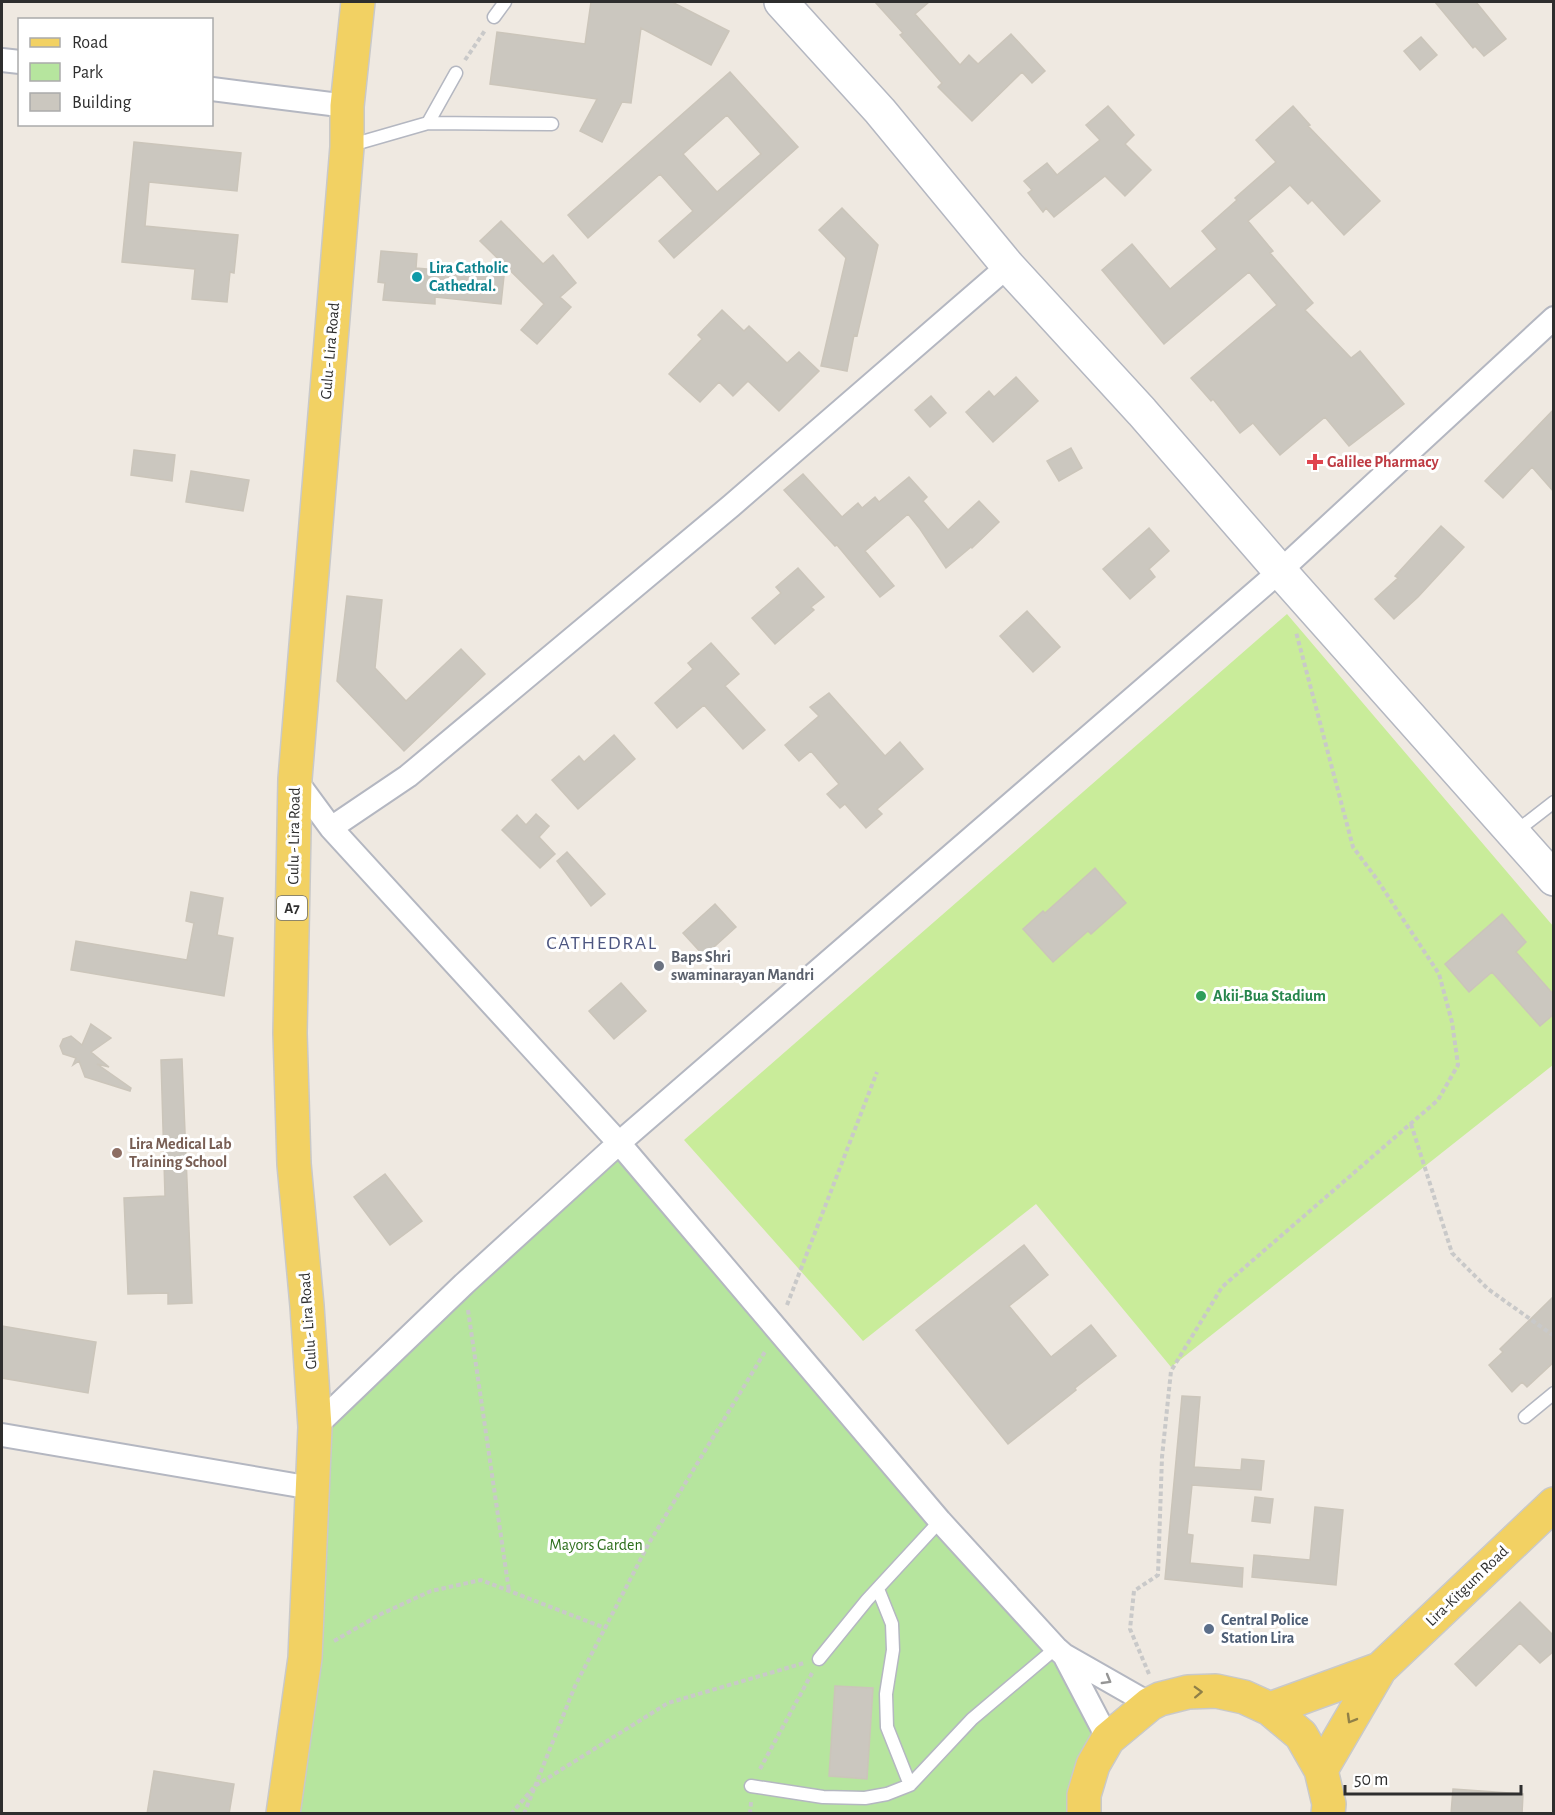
<svg xmlns="http://www.w3.org/2000/svg" width="1555" height="1815" font-family="'Alegreya Sans',sans-serif">
	<style>
		.green { fill: #b6e59e }
		.pitch { fill: #c9ec9a }
		.building { fill: #cbc7bf; stroke: #cbc5ba; stroke-width: 1.5; fill-rule: evenodd }
		.lines { fill: none; stroke-linecap: round; stroke-linejoin: round }
		.service-casing { stroke: #b4b7c1; stroke-width: 15 }
		.minor-casing { stroke: #b4b7c1; stroke-width: 26 }
		.secondary-casing { stroke: #b4b7c1; stroke-width: 36 }
		.primary-casing { stroke: #c9c9c9; stroke-width: 36 }
		.path { stroke: #c9c9c9; stroke-width: 4; stroke-dasharray: 4.5 3; stroke-linecap: butt }
		.service { stroke: #fff; stroke-width: 12 }
		.minor { stroke: #fff; stroke-width: 22 }
		.secondary { stroke: #fff; stroke-width: 33 }
		.primary { stroke: #f2d163; stroke-width: 33 }
		.oneway { stroke: #969696 }
		.oneway2 { stroke: #908048 }
		.culture-dot { fill: #0f9aa8; stroke: #fff; stroke-width: 2 }
		.health-dot { fill: #e0444e; stroke: #fff; stroke-width: 2 }
		.worship-dot { fill: #6b7280; stroke: #fff; stroke-width: 2 }
		.leisure-dot { fill: #2e9e5b; stroke: #fff; stroke-width: 2 }
		.education-dot { fill: #8d6e63; stroke: #fff; stroke-width: 2 }
		.service-dot { fill: #5c6f8a; stroke: #fff; stroke-width: 2 }
		.labels { text-anchor: middle; dominant-baseline: central; stroke-width: 6; stroke-linejoin: round; paint-order: stroke }
		.shield { fill: #fff; stroke: #6d6d6d; stroke-width: 1.5 }
		.shield-label { font-size: 15px; font-weight: bold; fill: #2e2e2e }
		.culture-label { font-size: 16px; font-weight: bold; fill: #0d838f; stroke: #fff; text-anchor: start }
		.street-label { font-size: 16px; fill: #2e2e2e; stroke: #fff }
		.health-label { font-size: 16px; font-weight: bold; fill: #be3a42; stroke: #fff; text-anchor: start }
		.worship-label { font-size: 16px; font-weight: bold; fill: #5b616d; stroke: #fff; text-anchor: start }
		.leisure-label { font-size: 16px; font-weight: bold; fill: #27864d; stroke: #fff; text-anchor: start }
		.education-label { font-size: 16px; font-weight: bold; fill: #785e54; stroke: #fff; text-anchor: start }
		.park-label { font-size: 16px; fill: #2c6e1b; stroke: #fff }
		.service-label { font-size: 16px; font-weight: bold; fill: #4e5e75; stroke: #fff; text-anchor: start }
		.quarter-label { font-size: 20px; letter-spacing: 1.5px; fill: #4d5680; stroke: #fff }
	</style>
	<rect width="100%" height="100%" fill="#efe9e1"/>
	<path class="green" d="M614 1152 1113 1732 1091 1813 284 1814 311 1448Z"/>
	<path class="pitch" d="M1287 614 1553 926V1065L1171 1367 1036 1204 863 1341 684 1140Z"/>
	<path class="building" d="M591 2H672L729 31 711 65 641 28 631 103 622 102 602 142 580 131 597 99 490 84 497 32 585 44Z
		M875 2H929L915 14 960 65 969 55 978 64 1011 34 1045 71 1032 83 1022 72 972 121 938 87 942 83 900 35 903 33Z
		M1435 2H1476L1506 39 1484 56 1475 46 1473 48Z
		M1421 37 1437 55 1420 70 1404 51Z
		M730 72 798 147 674 258 659 241 693 211 660 174 588 238 568 215ZM727 115 761 154 717 192 683 154Z
		M1108 106 1134 135 1125 144 1151 170 1125 196 1105 176 1054 217 1046 208 1043 212 1028 193 1032 190 1024 181 1047 163 1057 175 1100 140 1086 125Z
		M1293 106 1310 125 1308 126 1380 201 1344 235 1312 200 1308 204 1290 185 1248 221 1273 251 1270 253 1313 303 1305 310 1351 358 1360 351 1404 404 1349 446 1325 417 1280 455 1253 423 1240 433 1213 399 1211 401 1191 378 1277 305 1249 272 1164 344 1102 270 1132 244 1170 289 1217 249 1202 231 1237 200 1235 198 1276 162 1256 140Z
		M134 142 241 153 237 191 149 182 145 226 238 235 234 273 230 272 227 302 192 299 195 269 122 262Z
		M842 208 878 245 857 336 854 335 847 371 821 366 846 258 819 230Z
		M501 221 543 264 553 255 576 283 560 297 571 307 537 344 521 330 544 304 480 241Z
		M381 251 417 254 416 268 504 276 501 304 435 297V304L383 300 385 283 378 282Z
		M722 310 744 331 749 326 787 363 799 352 819 371 779 411 748 381 733 396 719 382 700 402 669 374 702 339 698 335Z
		M1016 377 1038 401 993 442 966 412 989 391 994 397Z
		M931 396 946 413 930 427 915 410Z
		M1554 409V492L1532 467 1503 498 1485 481Z
		M1071 448 1082 468 1059 481 1047 461Z
		M134 450 175 455 172 481 131 475Z
		M191 471 249 480 243 511 186 502Z
		M803 474 842 517 858 503 862 508 875 497 879 502 909 477 927 497 923 501 948 530 979 501 999 522 972 548 971 547 946 568 920 529 908 514 865 551 894 586 880 597 837 545 835 546 784 490Z
		M1441 526 1464 547 1418 597 1394 619 1375 599 1398 578 1395 576Z
		M1149 528 1169 551 1149 569 1155 577 1130 599 1103 569Z
		M798 568 824 597 811 607 814 610 775 644 752 618 781 593 776 587Z
		M347 596 382 600 375 668 406 701 461 649 485 674 404 751 337 681Z
		M1027 611 1060 647 1033 672 1000 636Z
		M711 643 739 674 725 686 765 730 743 749 704 705 677 728 655 703 693 669 688 663Z
		M829 693 885 756 900 742 923 769 877 809 882 814 866 828 845 804 840 808 827 794 839 784 811 751 799 761 785 745 819 716 810 707Z
		M614 735 635 759 578 809 552 780 579 756 584 762Z
		M536 814 549 826 539 837 555 854 540 868 502 830 517 815 526 825Z
		M567 852 605 894 591 906 557 861Z
		M1095 868 1126 903 1091 934 1088 931 1053 962 1023 929 1043 911 1045 913Z
		M191 892 223 898 217 935 233 938 224 996 71 970 76 941 187 960 194 923 186 921Z
		M715 904 736 927 704 956 683 933Z
		M1502 914 1526 942 1516 952 1554 995V1014L1540 1026 1492 972 1469 992 1445 964Z
		M621 983 646 1011 614 1039 589 1011Z
		M91 1024 111 1038 91 1052 109 1067 97 1064 131 1088 130 1091 85 1077 79 1061 73 1065 76 1058 63 1054 60 1046 63 1039 71 1036 82 1045Z
		M182 1059 192 1303 168 1304V1293L128 1294 124 1198 165 1196 161 1060Z
		M385 1174 422 1221 390 1245 354 1197Z
		M1024 1245 1048 1275 1009 1306 1051 1357 1091 1325 1116 1356 1075 1388 1076 1390 1008 1444 916 1330Z
		M1554 1296V1362L1527 1387 1522 1382 1512 1392 1489 1365 1503 1352 1500 1349Z
		M2 1326 96 1342 88 1393 2 1378Z
		M1182 1396 1200 1397 1194 1467 1241 1470 1242 1459 1264 1461 1261 1490 1192 1485 1187 1534 1193 1535 1190 1563 1243 1568 1242 1587 1165 1579Z
		M1255 1497 1273 1499 1270 1523 1252 1521Z
		M1315 1507 1343 1510 1336 1585 1252 1577 1254 1555 1310 1560Z
		M1520 1602 1554 1636V1651L1540 1663 1520 1643 1476 1686 1455 1664Z
		M835 1686 873 1688 867 1779 829 1776Z
		M154 1771 234 1784 229 1814H147Z
		M1453 1789 1523 1794 1522 1814H1451Z"/>
	<g class="lines">
		<defs>
			<path id="service" d="M494 17 505 2
				M428 123 456 73
				M348 146 428 123 552 124
				M1514 833 1554 802
				M1525 1417 1554 1393
				M878 1589 892 1624 893 1650 886 1694 887 1727 910 1785
				M819 1659 867 1600 940 1521
				M751 1786 823 1797 865 1798 887 1794 910 1785 972 1719 1056 1648"/>
			<path id="minor" d="M2 60 20 62
				M212 89 347 106
				M295 779 331 828 619 1143 940 1521 1056 1648 1064 1655 1150 1704
				M331 828 408 776 731 506 1008 266
				M315 1427 464 1284 619 1143 1280 571 1554 318
				M2 1435 312 1488
				M1064 1655 1108 1739"/>
			<path id="secondary" d="M781 2 880 111 1008 266 1142 412 1280 571 1554 879"/>
			<path id="primary" d="M1270 1709 1380 1669
				M1321 1770 1380 1669 1554 1504
				M283 1814 305 1658 315 1427 307 1306 294 1164 290 1033 295 779 347 147V106L358 2
				M1084 1814V1795L1093 1765 1108 1739 1150 1704 1160 1699 1188 1692 1216 1691 1244 1697 1270 1709 1301 1735 1321 1770 1329 1804 1328 1814"/>
		</defs>
		<use href="#service" class="service-casing"/>
		<use href="#minor" class="minor-casing"/>
		<use href="#secondary" class="secondary-casing"/>
		<use href="#primary" class="primary-casing"/>
		<path class="path" d="M465 60 486 29
			M1411 1124 1452 1253 1488 1289 1554 1336
			M787 1305 877 1072
			M468 1310 509 1591
			M334 1641 381 1614 431 1591 481 1580 605 1628
			M1149 1674 1130 1629 1134 1591 1158 1575 1162 1457 1171 1371 1222 1287 1438 1100 1458 1065 1452 1022 1439 974 1376 878 1353 847 1296 632
			M760 1769 812 1673
			M511 1814 535 1786 668 1703 804 1663
			M524 1814 575 1686 649 1543 766 1350
			M750 1814 751 1802"/>
		<use href="#service" class="service"/>
		<use href="#minor" class="minor"/>
		<use href="#secondary" class="secondary"/>
		<use href="#primary" class="primary"/>
	</g>
	<defs><path id="oneway-chevron" d="M-2-3.5L2.5 0L-2 3.5" fill="none" stroke-width="1.6" stroke-linecap="round" stroke-linejoin="round" transform="scale(1.5)"/></defs>
	<use class="oneway" href="#oneway-chevron" transform="translate(1107 1680) rotate(30)"/>
	<g class="oneway2">
		<use href="#oneway-chevron" transform="translate(1198 1692) rotate(-2)"/>
		<use href="#oneway-chevron" transform="translate(1351 1719) rotate(120)"/>
	</g>
	<circle class="culture-dot" cx="417" cy="277" r="6"/>
	<path class="health-dot" d="M1312 453h6v6h6v6h-6v6h-6v-6h-6v-6h6z"/>
	<circle class="worship-dot" cx="659" cy="966" r="6"/>
	<circle class="leisure-dot" cx="1201" cy="996" r="6"/>
	<circle class="education-dot" cx="117" cy="1153" r="6"/>
	<circle class="service-dot" cx="1209" cy="1629" r="6"/>
	<g class="labels">
		<rect class="shield" x="277" y="896" width="30" height="24" rx="4.5"/>
		<g class="shield-label">
			<text x="292" y="908">A7</text>
		</g>
		<g class="culture-label">
			<text x="429" y="268">Lira Catholic<tspan x="429" dy="18">Cathedral.</tspan></text>
		</g>
		<g class="street-label">
			<text transform="translate(330 351) rotate(-85)">Gulu - Lira Road</text>
			<text transform="translate(294 836) rotate(-89)">Gulu - Lira Road</text>
			<text transform="translate(308 1321) rotate(-94)">Gulu - Lira Road</text>
			<text transform="translate(1467 1586) rotate(-44)">Lira-Kitgum Road</text>
		</g>
		<g class="health-label">
			<text x="1327" y="462">Galilee Pharmacy</text>
		</g>
		<g class="worship-label">
			<text x="671" y="957">Baps Shri<tspan x="671" dy="18">swaminarayan Mandri</tspan></text>
		</g>
		<g class="leisure-label">
			<text x="1213" y="996">Akii-Bua Stadium</text>
		</g>
		<g class="education-label">
			<text x="129" y="1144">Lira Medical Lab<tspan x="129" dy="18">Training School</tspan></text>
		</g>
		<g class="park-label">
			<text x="596" y="1545">Mayors Garden</text>
		</g>
		<g class="service-label">
			<text x="1221" y="1620">Central Police<tspan x="1221" dy="18">Station Lira</tspan></text>
		</g>
		<g class="quarter-label">
			<text x="602" y="943">CATHEDRAL</text>
		</g>
	</g>
	<rect width="1555" height="1815" fill="none" stroke="#2e2e2e" stroke-width="6"/>
	<rect x="18" y="18" width="195" height="108" fill="#ffffff" stroke="#ababab" stroke-width="1.5"/>
	<rect x="30" y="38" width="30" height="9" fill="#f2d163" stroke="#ababab" stroke-width="1.5"/>
	<text x="72" y="48" font-size="18" fill="#2e2e2e">Road</text>
	<rect x="30" y="63" width="30" height="18" fill="#b6e59e" stroke="#ababab" stroke-width="1.5"/>
	<text x="72" y="78" font-size="18" fill="#2e2e2e">Park</text>
	<rect x="30" y="93" width="30" height="18" fill="#cbc7bf" stroke="#ababab" stroke-width="1.5"/>
	<text x="72" y="108" font-size="18" fill="#2e2e2e">Building</text>
	<path d="M1345 1785v9h176v-9" fill="none" stroke="#2e2e2e" stroke-width="3"/>
	<text x="1354" y="1785" font-size="18" fill="#2e2e2e" stroke="#ffffff" stroke-width="4.5" paint-order="stroke">50 m</text>
</svg>
